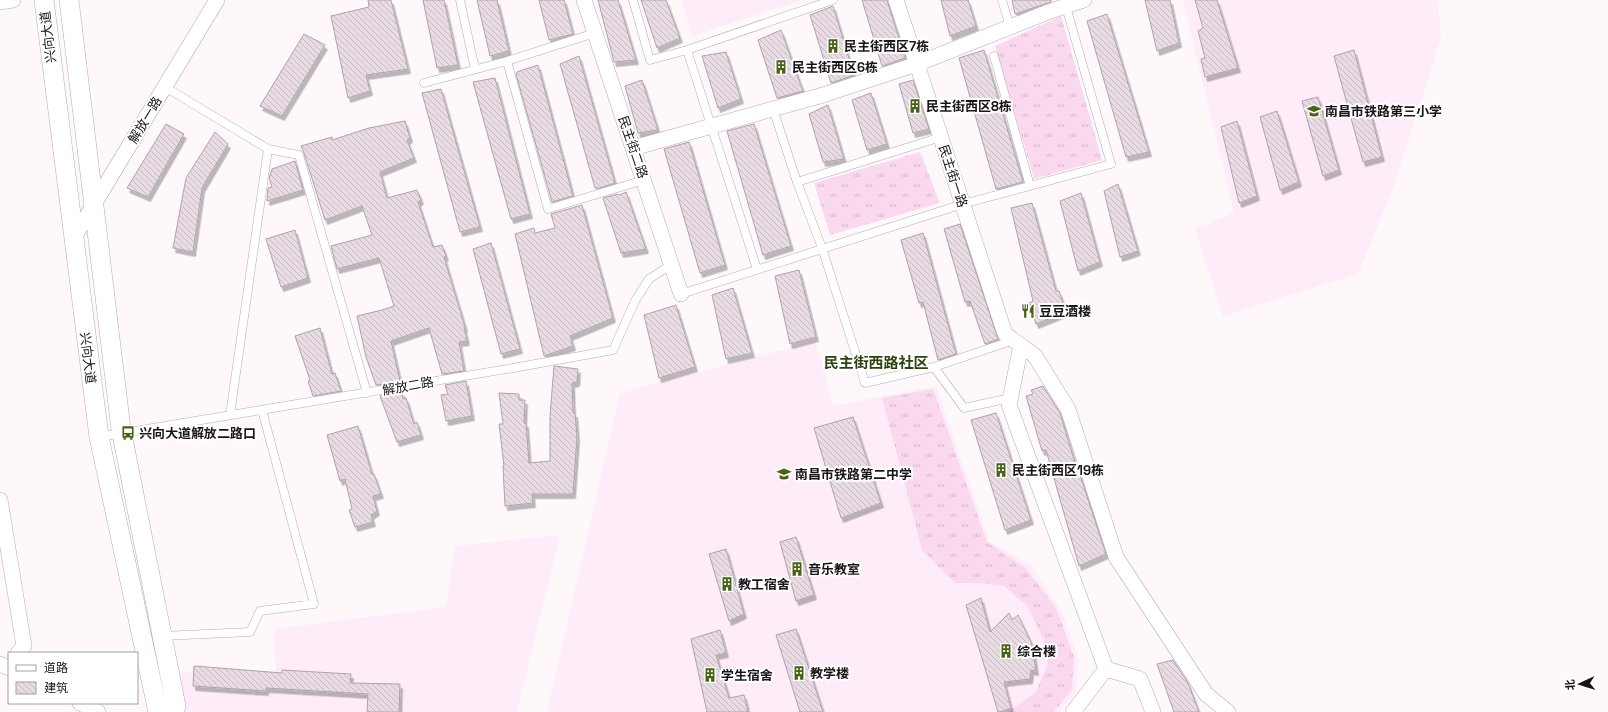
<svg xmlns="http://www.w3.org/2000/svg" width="1608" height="712" font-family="'Space Grotesk','Noto Sans SC',sans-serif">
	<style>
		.built { fill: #feedf8 }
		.grass { fill: url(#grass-tufts) }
		.building { fill: url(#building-back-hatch); stroke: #afa2ab; filter: url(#shadow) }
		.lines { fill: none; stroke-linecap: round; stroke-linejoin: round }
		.service-casing { stroke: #b8aab3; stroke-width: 9 }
		.minor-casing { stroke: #b8aab3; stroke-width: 16 }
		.tertiary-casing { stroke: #b8aab3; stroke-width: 20 }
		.service { stroke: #fff; stroke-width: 8 }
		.minor { stroke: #fff; stroke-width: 15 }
		.tertiary { stroke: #fff; stroke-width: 19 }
		.labels { text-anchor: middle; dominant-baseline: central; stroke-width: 4; stroke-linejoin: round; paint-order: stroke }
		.street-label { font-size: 13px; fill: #191417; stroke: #fff }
		.poi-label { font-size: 13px; font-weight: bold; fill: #191417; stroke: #fff; text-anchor: start }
		.quarter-label { font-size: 15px; font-weight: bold; fill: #2e420e; stroke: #fff }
	</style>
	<defs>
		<pattern id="grass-tufts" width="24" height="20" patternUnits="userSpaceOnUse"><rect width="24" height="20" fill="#fad8ee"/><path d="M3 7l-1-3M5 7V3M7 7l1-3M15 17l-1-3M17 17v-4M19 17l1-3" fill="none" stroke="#d6b8cb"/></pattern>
		<pattern id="building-back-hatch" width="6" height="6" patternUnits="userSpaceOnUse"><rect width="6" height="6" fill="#e9dbe4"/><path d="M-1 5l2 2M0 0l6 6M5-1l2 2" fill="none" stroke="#c7bbc3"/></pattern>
		<filter id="shadow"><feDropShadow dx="2.5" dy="4.5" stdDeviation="0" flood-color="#0004"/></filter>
	</defs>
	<rect width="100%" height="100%" fill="#fef8fb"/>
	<path class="built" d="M681 0H803L692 36Z
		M1183 0H1438L1441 38 1394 185 1358 274 1223 316 1195 229 1234 213Z
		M816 341 833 406 936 386 990 542 1031 565 1062 612 1079 660 1076 693 1059 712H547L620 393Z
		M560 535 517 712H186L175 672 276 673 274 629 446 607 455 546Z"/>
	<path class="grass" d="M1061 16 1102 160 1034 179 995 46Z
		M920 152 940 203 830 235 814 183Z
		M933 389 987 542 1025 567 1056 608 1074 657 1072 689 1054 712H1008L1036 692 1048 664 1044 641 1028 607 1004 586 980 583H955L922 550 882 398Z"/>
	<path class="building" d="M368 0H391L408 69 366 75 370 91 348 98 331 16 369 7Z
		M423 0H444L458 65 437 68Z
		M477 0H497L509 51 490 56Z
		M539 0H564L573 34 549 40Z
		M598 0H618L636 60 614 62Z
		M641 0H666L680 38 657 48Z
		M862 0H887L905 58 882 66Z
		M941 0H968L976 26 950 36Z
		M1012 0H1051V2L1015 14Z
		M1145 0H1170L1179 43 1157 51Z
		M1195 0H1217L1238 68 1205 77 1201 59 1205 58 1198 31 1203 28Z
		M833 6 854 75 831 83 810 15Z
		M1107 14 1149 152 1126 157 1087 21Z
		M781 30 803 91 777 98 758 40Z
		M304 34 325 45 282 116 260 106Z
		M984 50 1023 182 996 189 959 58Z
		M1354 50 1382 157 1363 162 1334 56Z
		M726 52 741 99 718 108 702 56Z
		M579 56 615 183 600 188H595L560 64Z
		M538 65 573 196 552 202 516 74 517 72Z
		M495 78 530 214 511 219 473 82Z
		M642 80 658 130 638 133 625 86Z
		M913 80 929 129 913 133 899 84Z
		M441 89 480 227 460 232 422 93Z
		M871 93 887 144 867 150 852 100Z
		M1318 97 1339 170 1323 176 1302 101Z
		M828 105 844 159 823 162 809 114Z
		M1277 111 1299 182 1280 190 1260 117Z
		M405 121 410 138 407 140 414 158 380 172 387 198 417 190 421 200 418 202 433 247 442 245 446 256 444 257 465 327H464L467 341 459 342 464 371 442 374 429 328 391 341 400 381 376 385 366 357 357 316 382 310 394 306 379 258 337 269 331 246 372 235 362 206 325 220 304 153 301 146 332 137V140L369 128Z
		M1237 121 1257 196 1239 203 1221 127Z
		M166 124 184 134 148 197 127 188Z
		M754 124 791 246 763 255 727 131Z
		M215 132 228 144 202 188 193 252 173 248 186 178Z
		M689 142 725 265 700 273 664 149Z
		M295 161 303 190 267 201 268 188 272 187 269 178 272 169Z
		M1118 184 1138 251 1120 257 1104 191Z
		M626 192 646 249 621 253 603 198 618 194 619 195Z
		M1081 193 1100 262 1078 271 1060 201Z
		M1032 203 1056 291H1059L1066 312 1036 324 1029 303 1033 301 1011 208Z
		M582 205 613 318 570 336 573 346 544 356 515 234 534 228 535 233 555 228 551 214Z
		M960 224 998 339 985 344 970 301 965 302 944 229Z
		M295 230 308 278 281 287 266 239Z
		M923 233 956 354 938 360 923 302 919 303 901 240Z
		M491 243 520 349 501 354 473 249Z
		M799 270 816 337 790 344 775 276Z
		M733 288 752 353 726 359 712 295Z
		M676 305 695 367 659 378 644 315Z
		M320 328 332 374 335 373 341 391 313 396 308 381 310 380 295 336Z
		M554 366 578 369 577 382 572 383 573 413H575L577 437 573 494H532L533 503 505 506 503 466H504L499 424H503L499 393 519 394V400H525L524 423H526L529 463 550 461V416Z
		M466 381 472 416 446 421 441 395 448 394 445 385Z
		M1043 386 1060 413 1075 463H1076L1106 554 1079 566 1046 450 1042 451 1026 396 1033 394 1031 390Z
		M402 392 403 399 406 398 414 424 417 422 421 435 397 442 380 396Z
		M996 413 1031 520 1005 530 971 420Z
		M853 417 881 503 841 518 814 428Z
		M358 426 372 474H374L381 494 373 496 377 511 371 515 373 522 355 527 349 510 352 509 345 479 340 481 327 435Z
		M796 537 814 595 796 601 780 542Z
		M726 549 744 614 729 621 709 554Z
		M981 598 990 632 1009 613 1012 620 1018 615 1031 642 1034 657 1036 671 1031 670 1030 679 1004 682 1011 708 1000 712H998L966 605Z
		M796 629 823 712H800L776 635Z
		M720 630 726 653 716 655 729 698 744 695 748 712H707L691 639Z
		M1173 660 1188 683 1199 712H1174L1157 664Z
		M194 666 282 673V670L351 674 350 683 400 684 399 712H367L368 694 266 688V691L193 686Z"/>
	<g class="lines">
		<defs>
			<path id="service" d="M460 0 475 69
				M633 0 650 60 687 50
				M1002 0 1010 27
				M994 56 1030 186
				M507 61 548 209 644 180
				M424 83 507 61 595 33
				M165 87 268 149 230 415
				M773 109 797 182 822 248 865 383 934 367 1014 340
				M268 149 299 155 367 393
				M797 182 941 137
				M757 269 687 50 833 0
				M681 294 963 204 1111 164 1065 3
				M934 367 964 408 1010 398
				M99 437 513 368 613 350 635 301 649 279 672 264
				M162 636 250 632 260 611 314 604 262 410"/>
			<path id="minor" d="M584 0 681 294
				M896 0 1005 334 1035 356 1068 409 1116 557 1206 694 1228 712
				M0 2 13 0
				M633 148 823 95 917 64 1048 12 1084 0
				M73 239 217 0
				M1021 345 1009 405 1106 669
				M0 500 24 646 18 653
				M0 664 9 668
				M1106 669 1140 679 1153 712
				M80 703 98 712
				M1073 712 1106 669"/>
			<path id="tertiary" d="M44 0 99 437 158 712
				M69 0 121 429 176 706 174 712"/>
		</defs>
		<use href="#service" class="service-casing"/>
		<use href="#minor" class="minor-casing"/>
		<use href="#tertiary" class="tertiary-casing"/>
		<use href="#service" class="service"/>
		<use href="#minor" class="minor"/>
		<use href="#tertiary" class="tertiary"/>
	</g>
	<defs>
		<symbol id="building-bare" viewBox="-9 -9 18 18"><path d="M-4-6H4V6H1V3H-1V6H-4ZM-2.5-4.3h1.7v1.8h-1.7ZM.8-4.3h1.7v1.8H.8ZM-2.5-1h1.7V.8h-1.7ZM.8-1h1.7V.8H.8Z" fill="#456215" stroke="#fff" stroke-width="2.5" paint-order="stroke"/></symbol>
		<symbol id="school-bare" viewBox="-9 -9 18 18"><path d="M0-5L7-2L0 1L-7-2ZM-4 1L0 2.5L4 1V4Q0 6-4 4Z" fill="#456215" stroke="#fff" stroke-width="2.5" paint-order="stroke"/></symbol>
		<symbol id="restaurant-bare" viewBox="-9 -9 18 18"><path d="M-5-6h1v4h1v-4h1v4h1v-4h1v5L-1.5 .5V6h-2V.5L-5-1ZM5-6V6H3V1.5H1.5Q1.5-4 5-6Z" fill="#456215" stroke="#fff" stroke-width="2.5" paint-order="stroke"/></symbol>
		<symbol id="bus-bare" viewBox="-9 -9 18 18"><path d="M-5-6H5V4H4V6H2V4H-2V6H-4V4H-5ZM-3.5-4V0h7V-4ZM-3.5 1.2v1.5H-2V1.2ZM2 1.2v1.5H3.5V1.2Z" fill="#456215" stroke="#fff" stroke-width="2.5" paint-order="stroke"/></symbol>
	</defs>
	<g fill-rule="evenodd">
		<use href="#building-bare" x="823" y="36" width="20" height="20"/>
		<use href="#building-bare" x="771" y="57" width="20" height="20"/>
		<use href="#building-bare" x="905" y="96" width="20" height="20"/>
		<use href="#school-bare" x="1304" y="101" width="20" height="20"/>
		<use href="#restaurant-bare" x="1018" y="301" width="20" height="20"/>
		<use href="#bus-bare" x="118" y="423" width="20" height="20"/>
		<use href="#building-bare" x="991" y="460" width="20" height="20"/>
		<use href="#school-bare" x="774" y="464" width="20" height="20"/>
		<use href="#building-bare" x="787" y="559" width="20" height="20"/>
		<use href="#building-bare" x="717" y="574" width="20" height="20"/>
		<use href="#building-bare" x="996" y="641" width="20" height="20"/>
		<use href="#building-bare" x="789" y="663" width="20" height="20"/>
		<use href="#building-bare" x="700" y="665" width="20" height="20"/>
	</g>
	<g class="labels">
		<g class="street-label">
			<text transform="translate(48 37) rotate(-97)">兴向大道</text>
			<text transform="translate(145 120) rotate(-59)">解放一路</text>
			<text transform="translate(633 147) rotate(71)">民主街二路</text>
			<text transform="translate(953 176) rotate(72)">民主街一路</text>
			<text transform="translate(88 358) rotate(83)">兴向大道</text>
			<text transform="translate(408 386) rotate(-10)">解放二路</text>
		</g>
		<g class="poi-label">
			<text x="844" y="46">民主街西区7栋</text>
			<text x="792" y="67">民主街西区6栋</text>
			<text x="926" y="106">民主街西区8栋</text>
			<text x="1325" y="111">南昌市铁路第三小学</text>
			<text x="1039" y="311">豆豆酒楼</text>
			<text x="139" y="433">兴向大道解放二路口</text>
			<text x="1012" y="470">民主街西区19栋</text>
			<text x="795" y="474">南昌市铁路第二中学</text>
			<text x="808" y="569">音乐教室</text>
			<text x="738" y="584">教工宿舍</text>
			<text x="1017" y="651">综合楼</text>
			<text x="810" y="673">教学楼</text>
			<text x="721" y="675">学生宿舍</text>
		</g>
		<g class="quarter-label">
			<text x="876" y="362">民主街西路社区</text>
		</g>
	</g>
	<rect x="8" y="652" width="130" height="52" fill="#ffffff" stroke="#a3a1a2"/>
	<rect x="16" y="665" width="20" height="6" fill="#ffffff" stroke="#a3a1a2"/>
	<text x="44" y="672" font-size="12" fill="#191417">道路</text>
	<rect x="16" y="682" width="20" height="12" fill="url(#building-back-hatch)" stroke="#a3a1a2"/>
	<text x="44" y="692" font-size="12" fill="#191417">建筑</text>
	<g transform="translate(1580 684) rotate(266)" stroke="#ffffff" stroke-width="3" paint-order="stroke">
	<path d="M0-3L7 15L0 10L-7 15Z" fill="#191417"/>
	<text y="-6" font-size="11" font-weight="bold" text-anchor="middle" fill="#191417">北</text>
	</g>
</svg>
